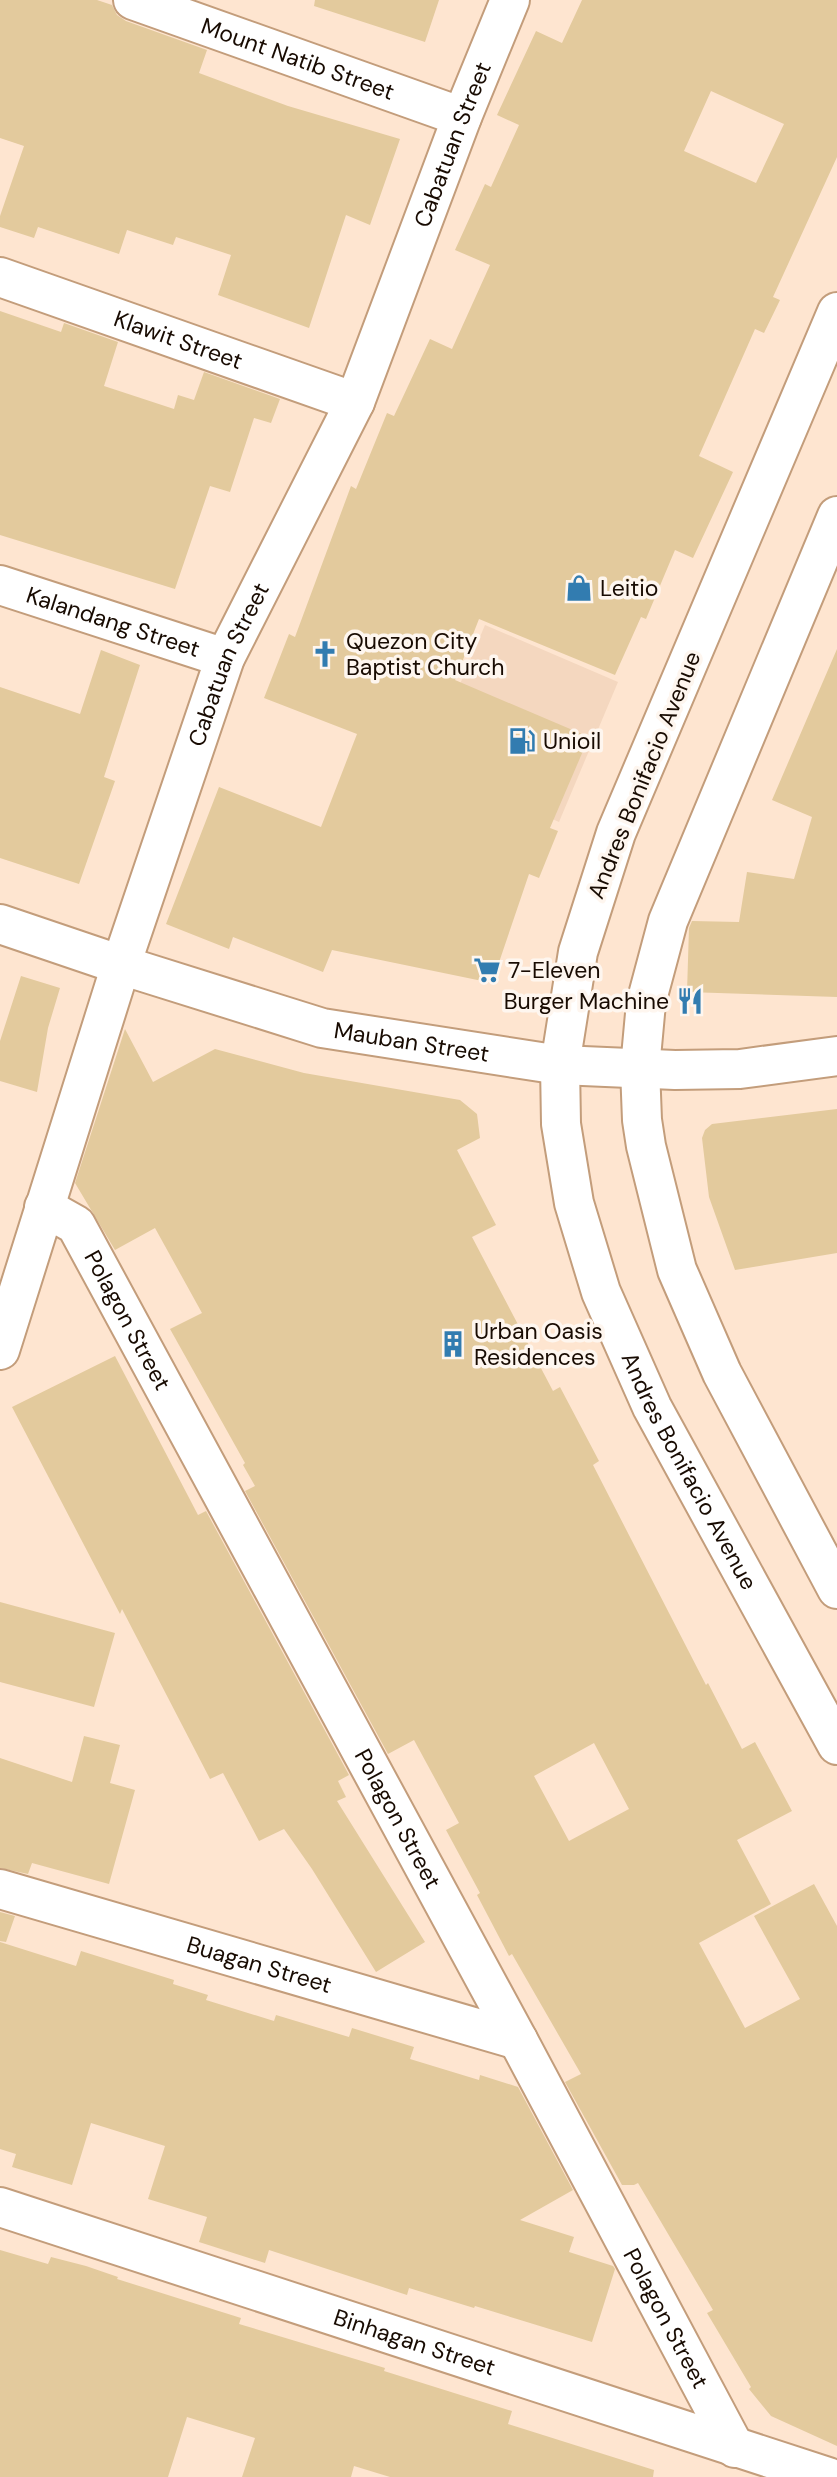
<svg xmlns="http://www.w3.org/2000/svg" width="837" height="2477" font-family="'DM Sans',sans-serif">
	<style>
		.built { fill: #f4d7bf }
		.building { fill: #e3ca9d; fill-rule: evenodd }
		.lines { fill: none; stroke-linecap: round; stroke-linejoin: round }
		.street-casing { stroke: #c39d7b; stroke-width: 42 }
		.secondary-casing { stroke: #c39d7b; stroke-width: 42 }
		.primary-casing { stroke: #c39d7b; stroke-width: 42 }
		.street { stroke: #fff; stroke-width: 38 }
		.secondary { stroke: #fff; stroke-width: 38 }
		.primary { stroke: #fff; stroke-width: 38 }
		.labels { text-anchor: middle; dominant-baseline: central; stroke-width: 7; stroke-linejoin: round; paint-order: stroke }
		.street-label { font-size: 23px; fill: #180b02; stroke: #fef6ef }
		.poi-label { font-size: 23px; fill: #180b02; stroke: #fef6ef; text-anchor: start }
	</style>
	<rect width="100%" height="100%" fill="#fee5d0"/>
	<path class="built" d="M485 625 618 682 559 822 427 762Z"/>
	<path class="building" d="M0 0H97L112 5 117 15 126 21 207 50 199 73 288 106 400 139 370 225 346 215 309 328 218 295 231 255 176 237 173 245 127 230 119 254 38 227 34 238 0 227V216L24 146 0 138Z
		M315 0H439L425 42 314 6Z
		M582 0H837V157L773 297 780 300 764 333 755 329 699 456 733 472 693 558 675 550 646 619 641 617 615 675 479 619 455 680 589 737 550 828 558 831 539 878 529 874 492 983 332 950 323 972 233 937 229 949 166 924 219 787 321 827 357 734 264 698 289 634 295 637 351 486 356 489 387 413 394 416 430 339 452 349 490 265 455 250 485 184 491 187 519 125 497 115 536 31 562 43ZM711 91 784 124 756 183 684 151Z
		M0 311 61 332 64 323 118 342 104 386 174 409 178 395 194 400 204 372 280 399 271 423 254 418 230 492 210 486 175 589 0 535Z
		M837 649V997L687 992 689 928 692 921 739 922 747 872 794 879 812 817 772 800Z
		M101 650 140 665 104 777 115 781 79 884 0 858V687L80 714Z
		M21 976 60 988 48 1028 37 1092 0 1081V1041Z
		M125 1029 153 1082 215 1049 304 1073 460 1100 477 1114 480 1138 457 1150 496 1225 472 1237 553 1391 560 1387 599 1461 593 1465 706 1685 708 1683 742 1749 755 1742 792 1811 737 1840 771 1904 699 1943 745 2028 800 1999 754 1916 814 1884 837 1926V2446L771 2416 749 2389 751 2387 707 2313 713 2310 638 2183 634 2185H622L565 2082 581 2074 512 1954 509 1956 477 1895 480 1893 446 1830 459 1823 414 1740 388 1754 245 1491 255 1486 243 1465 245 1463 170 1329 202 1313 155 1228 115 1250 75 1183ZM594 1743 629 1809 569 1841 534 1776Z
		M837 1109V1253L735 1270 709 1197 702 1138 705 1130 712 1124Z
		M115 1356 198 1515 206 1511 349 1775 338 1781 346 1797 337 1801 425 1942 376 1972 312 1869 284 1829 259 1841 223 1773 210 1779 122 1609 120 1614 12 1407Z
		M0 1602 115 1633 94 1707 0 1682Z
		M84 1736 120 1745 110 1783 135 1790 109 1884 32 1863 28 1874 0 1868V1758L72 1782Z
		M0 1912 15 1916 6 1942 0 1941Z
		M0 1942 76 1966 81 1951 174 1980 173 1984 208 1995 206 2000 274 2021 276 2015 349 2037 352 2028 414 2047 410 2059 479 2080 480 2075 518 2087 573 2190 520 2220 574 2237 569 2252 613 2266 615 2269 592 2342 475 2306 474 2308 409 2288 407 2295 269 2250 265 2263 199 2242 207 2217 148 2199 165 2146 91 2123 72 2185 12 2167 16 2154 0 2149Z
		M0 2250 48 2264 51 2257 86 2266 118 2277 117 2279 241 2318 239 2324 385 2368 384 2371 512 2411 508 2424 654 2470 653 2477H390L354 2466 351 2477H242L255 2438 187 2417 168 2477H0Z"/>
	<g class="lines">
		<defs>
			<g id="street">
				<path id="s1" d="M133 0 462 117"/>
				<path id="s2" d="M0 277 355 402"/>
				<path id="s3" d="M0 585 225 658"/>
				<path id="s4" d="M0 924 121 965 322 1028 560 1065"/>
				<path id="s5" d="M44 1207 76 1225 518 2040 735 2448"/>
				<path id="s6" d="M0 1350 121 965 225 658 355 402 462 117 510 0"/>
				<path id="s7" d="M0 1889 518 2040"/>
				<path id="s8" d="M0 2207 828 2477"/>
			</g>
			<path id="secondary" d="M560 1065 675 1070 740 1069 837 1056"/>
			<g id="primary">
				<path id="s9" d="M837 312 616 833 578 952 560 1065 561 1124 574 1203 601 1292 652 1407 837 1745"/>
				<path d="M837 516 668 921 646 1003 640 1068 642 1120 646 1146 677 1270 722 1373 837 1589"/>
			</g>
		</defs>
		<use href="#street" class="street-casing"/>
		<use href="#secondary" class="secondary-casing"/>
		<use href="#primary" class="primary-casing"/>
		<use href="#street" class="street"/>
		<use href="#secondary" class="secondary"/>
		<use href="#primary" class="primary"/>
	</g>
	<defs>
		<symbol id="shop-bare" viewBox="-9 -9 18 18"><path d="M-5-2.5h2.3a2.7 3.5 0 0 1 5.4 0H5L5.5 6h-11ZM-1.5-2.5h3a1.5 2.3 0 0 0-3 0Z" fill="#327cb0" stroke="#fef6ef" stroke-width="2.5" paint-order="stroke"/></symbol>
		<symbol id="church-bare" viewBox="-9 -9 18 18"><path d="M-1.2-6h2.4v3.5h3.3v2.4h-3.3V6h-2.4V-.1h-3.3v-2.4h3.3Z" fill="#327cb0" stroke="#fef6ef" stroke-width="2.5" paint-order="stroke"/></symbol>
		<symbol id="fuel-bare" viewBox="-9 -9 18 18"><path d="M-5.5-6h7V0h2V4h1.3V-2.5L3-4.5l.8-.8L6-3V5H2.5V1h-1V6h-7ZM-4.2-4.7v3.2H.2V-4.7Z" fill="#327cb0" stroke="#fef6ef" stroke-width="2.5" paint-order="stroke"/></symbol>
		<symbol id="supermarket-bare" viewBox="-9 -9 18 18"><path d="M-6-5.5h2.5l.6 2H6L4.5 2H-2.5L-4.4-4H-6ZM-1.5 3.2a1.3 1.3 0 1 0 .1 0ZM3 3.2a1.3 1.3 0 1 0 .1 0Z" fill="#327cb0" stroke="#fef6ef" stroke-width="2.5" paint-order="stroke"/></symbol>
		<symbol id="restaurant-bare" viewBox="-9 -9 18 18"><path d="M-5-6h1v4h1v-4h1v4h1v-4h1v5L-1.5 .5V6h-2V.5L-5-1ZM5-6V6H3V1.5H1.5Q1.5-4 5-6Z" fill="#327cb0" stroke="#fef6ef" stroke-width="2.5" paint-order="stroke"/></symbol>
		<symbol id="building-bare" viewBox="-9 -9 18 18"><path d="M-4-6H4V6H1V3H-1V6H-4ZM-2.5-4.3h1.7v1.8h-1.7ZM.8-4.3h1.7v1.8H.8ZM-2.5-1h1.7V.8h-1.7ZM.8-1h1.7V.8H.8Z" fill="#327cb0" stroke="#fef6ef" stroke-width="2.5" paint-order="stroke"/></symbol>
	</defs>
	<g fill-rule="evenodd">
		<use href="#shop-bare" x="560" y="569" width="38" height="38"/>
		<use href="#church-bare" x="306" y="635" width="38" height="38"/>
		<use href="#fuel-bare" x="503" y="722" width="38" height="38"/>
		<use href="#supermarket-bare" x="468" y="951" width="38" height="38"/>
		<use href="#restaurant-bare" x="671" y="982" width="38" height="38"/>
		<use href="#building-bare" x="434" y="1325" width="38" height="38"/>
	</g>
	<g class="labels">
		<g class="street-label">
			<text stroke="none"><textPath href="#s1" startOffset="175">Mount Natib Street</textPath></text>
			<text stroke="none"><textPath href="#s6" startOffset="1290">Cabatuan Street</textPath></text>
			<text stroke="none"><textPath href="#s2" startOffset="189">Klawit Street</textPath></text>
			<text stroke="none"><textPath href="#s3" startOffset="119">Kalandang Street</textPath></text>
			<text stroke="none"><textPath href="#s6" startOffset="723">Cabatuan Street</textPath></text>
			<text transform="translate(644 775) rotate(-68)">Andres Bonifacio Avenue</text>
			<text stroke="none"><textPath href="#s4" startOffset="429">Mauban Street</textPath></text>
			<text stroke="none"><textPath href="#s5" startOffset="145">Polagon Street</textPath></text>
			<text stroke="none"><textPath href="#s9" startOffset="1237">Andres Bonifacio Avenue</textPath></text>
			<text stroke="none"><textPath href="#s5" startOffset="712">Polagon Street</textPath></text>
			<text stroke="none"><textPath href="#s7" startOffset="270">Buagan Street</textPath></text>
			<text stroke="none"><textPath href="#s5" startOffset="1279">Polagon Street</textPath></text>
			<text stroke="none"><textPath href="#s8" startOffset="436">Binhagan Street</textPath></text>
		</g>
		<g class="poi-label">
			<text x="600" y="588">Leitio</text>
			<text x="346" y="641">Quezon City<tspan x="346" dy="26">Baptist Church</tspan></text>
			<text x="543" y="741">Unioil</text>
			<text x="508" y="970">7-Eleven</text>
			<text x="669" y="1001" text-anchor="end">Burger Machine</text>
			<text x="474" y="1331">Urban Oasis<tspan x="474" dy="26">Residences</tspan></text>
		</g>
	</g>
</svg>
